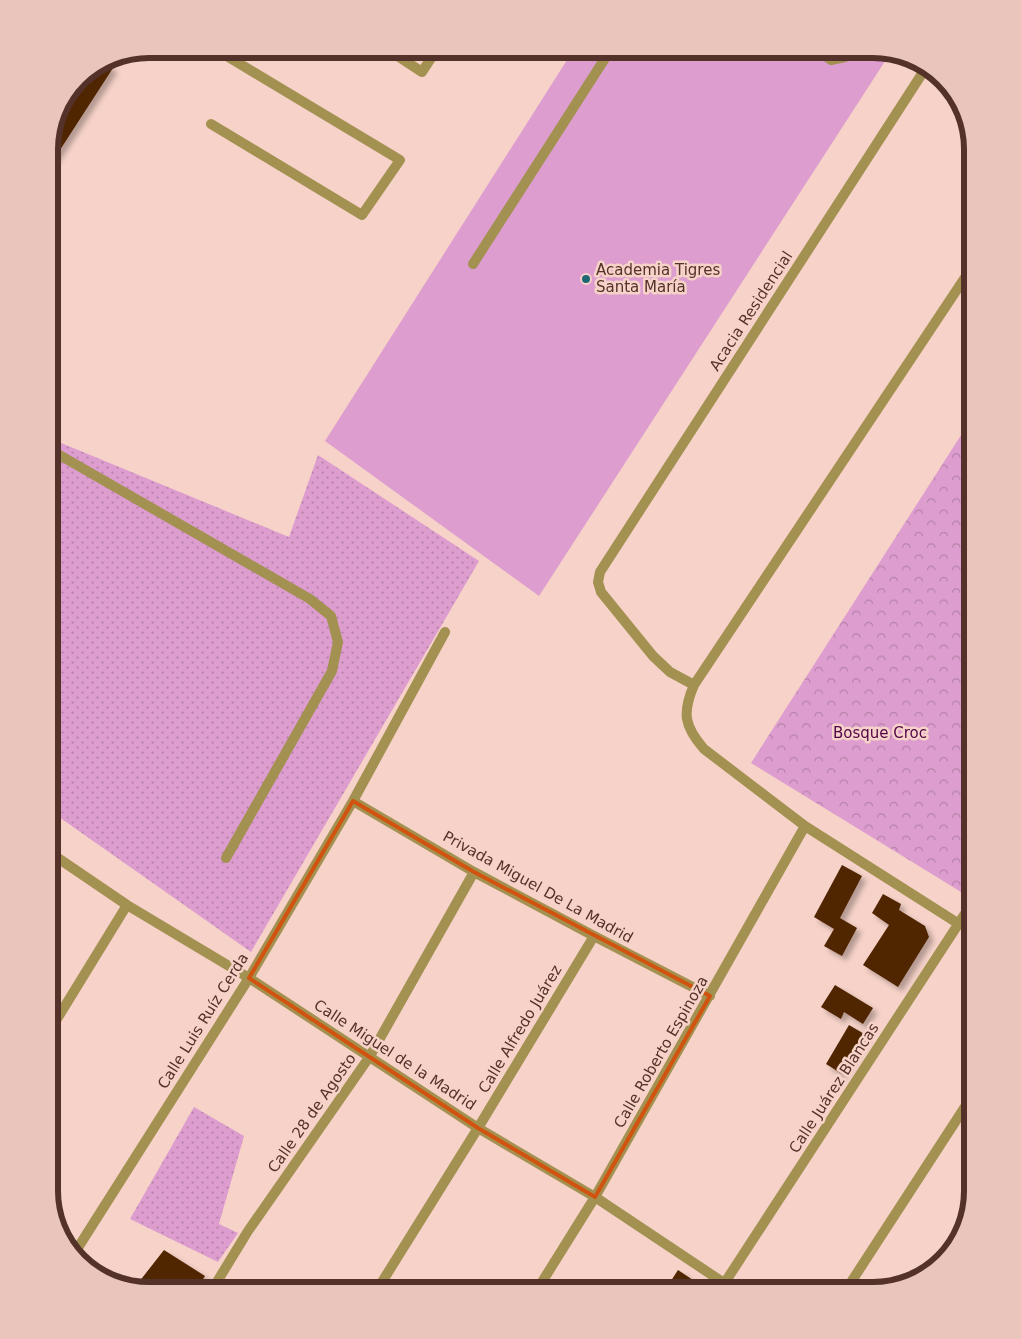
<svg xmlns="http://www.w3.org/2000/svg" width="1021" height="1339" font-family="'DejaVu Sans',sans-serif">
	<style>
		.forest { fill: url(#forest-crowns) }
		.park { fill: url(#park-dots) }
		.garden { fill: #dd9ecf }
		.building { fill: #502500; filter: url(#shadow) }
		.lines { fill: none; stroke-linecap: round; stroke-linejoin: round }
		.service { stroke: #a39151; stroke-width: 10 }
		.minor { stroke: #a39151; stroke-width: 10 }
		.marked { fill: none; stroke: #d25310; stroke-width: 4; stroke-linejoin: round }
		.poi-dot { fill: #206776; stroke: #f6d2c8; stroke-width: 2 }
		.labels { text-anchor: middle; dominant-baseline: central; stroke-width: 5; stroke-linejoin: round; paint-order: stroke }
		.poi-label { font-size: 15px; fill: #553229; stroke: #f6d2c8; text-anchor: start }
		.street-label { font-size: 15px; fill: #553229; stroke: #f6d2c8 }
		.park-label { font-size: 15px; fill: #520448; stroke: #f6d2c8 }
		.rim { fill: none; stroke: #553229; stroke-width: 6 }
	</style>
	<defs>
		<pattern id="forest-crowns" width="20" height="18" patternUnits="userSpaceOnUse" patternTransform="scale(1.25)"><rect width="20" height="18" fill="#dd9ecf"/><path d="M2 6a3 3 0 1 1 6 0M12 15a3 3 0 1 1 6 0" fill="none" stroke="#b681a8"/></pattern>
		<pattern id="park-dots" width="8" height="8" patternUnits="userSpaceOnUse" patternTransform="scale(1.25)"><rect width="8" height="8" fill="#dd9ecf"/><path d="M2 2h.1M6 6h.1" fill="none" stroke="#b681a8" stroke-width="1.8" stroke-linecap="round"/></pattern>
		<filter id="shadow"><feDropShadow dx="4.5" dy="4.5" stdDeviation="2.5" flood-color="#0004"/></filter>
	</defs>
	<rect width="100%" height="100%" fill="#f6d2c8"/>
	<path class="forest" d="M972 418V884L966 895 751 763Z"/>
	<path class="park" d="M49 438 289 537 318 455 479 561 251 952 49 810Z
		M194 1107 244 1136 219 1224 238 1233 218 1262 130 1219Z"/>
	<path class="garden" d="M574 49H879L891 52 539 596 325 441Z"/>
	<path class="building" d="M102 61 113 68 49 167V141L59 104 82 74Z
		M842 865 862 876 840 918 857 928 842 956 824 946 834 929 814 917Z
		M883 894 901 904 899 910 925 926 929 937 898 987 863 965 889 925 872 913Z
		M835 985 873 1008 863 1024 844 1012 841 1019 821 1007Z
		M849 1025 866 1035 842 1074 826 1064Z
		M164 1250 205 1276 196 1290H148L135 1287Z
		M678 1270 696 1282 698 1290H665Z"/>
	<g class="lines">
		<path class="service" d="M387 49 422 72 437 49
			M815 49 831 60 845 57 851 49
			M211 124 362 215 400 160 215 49
			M473 264 611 49
			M49 449 310 599 331 616 338 642 332 671 226 858"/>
		<path class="minor" d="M694 685 670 672 653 656 601 592 598 582 600 572 927 66
			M353 801 474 872 594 936 710 996
			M49 852 127 905 249 978 478 1128 595 1197 724 1283
			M959 924 805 826 704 749C684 726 682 713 694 685L972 267
			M49 1032 127 905
			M74 1254 249 978 353 801 445 632
			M212 1290 248 1231 370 1056 474 872
			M377 1290 478 1128 594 936
			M537 1290 595 1197 805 826
			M720 1290 972 903
			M846 1290 972 1096"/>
	</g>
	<path class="marked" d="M353 801 474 872 710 996 595 1197 478 1128 249 978Z"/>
	<circle class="poi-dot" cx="586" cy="279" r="5"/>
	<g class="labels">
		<g class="poi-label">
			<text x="596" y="270">Academia Tigres<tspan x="596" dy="17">Santa María</tspan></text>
		</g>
		<g class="street-label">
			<text transform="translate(751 311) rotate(-57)">Acacia Residencial</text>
			<text transform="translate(538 887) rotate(29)">Privada Miguel De La Madrid</text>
			<text transform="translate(203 1021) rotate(-58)">Calle Luis Ruíz Cerda</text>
			<text transform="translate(520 1029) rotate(-59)">Calle Alfredo Juárez</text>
			<text transform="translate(661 1052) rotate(-60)">Calle Roberto Espinoza</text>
			<text transform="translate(395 1055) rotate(33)">Calle Miguel de la Madrid</text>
			<text transform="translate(834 1088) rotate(-57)">Calle Juárez Blancas</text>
			<text transform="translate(312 1113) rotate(-55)">Calle 28 de Agosto</text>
		</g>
		<g class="park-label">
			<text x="880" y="733">Bosque Croc</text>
		</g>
	</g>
	<path d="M0 0H1021V1339H0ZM149 58H873A91 91 0 0 1 964 149V1191A91 91 0 0 1 873 1282H149A91 91 0 0 1 58 1191V149A91 91 0 0 1 149 58Z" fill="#e9c5bb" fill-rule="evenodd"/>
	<path class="rim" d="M149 58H873A91 91 0 0 1 964 149V1191A91 91 0 0 1 873 1282H149A91 91 0 0 1 58 1191V149A91 91 0 0 1 149 58Z"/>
</svg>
